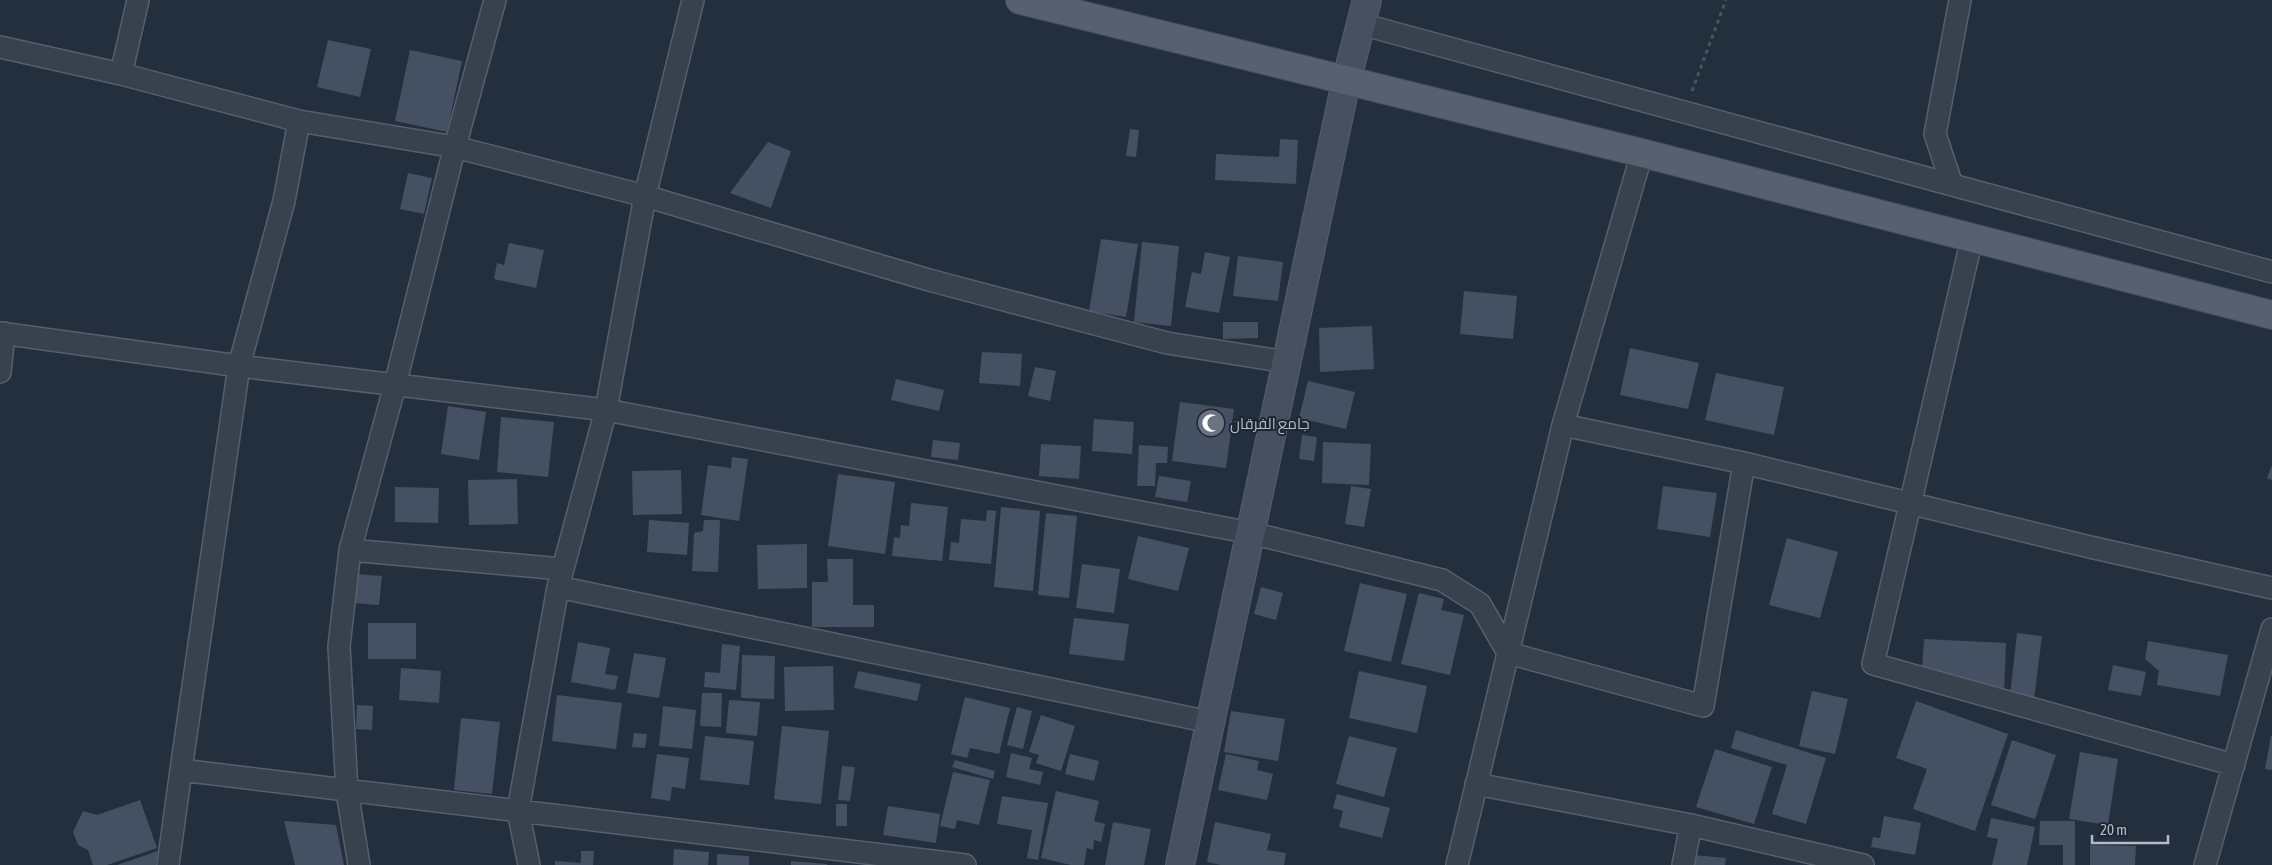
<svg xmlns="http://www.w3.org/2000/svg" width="2272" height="865" font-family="'Asap Condensed',Cairo,sans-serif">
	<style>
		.building { fill: #455162 }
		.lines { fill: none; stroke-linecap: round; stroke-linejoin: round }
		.street-casing { stroke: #565f6c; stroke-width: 24 }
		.secondary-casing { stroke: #565f6c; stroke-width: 30 }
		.primary-casing { stroke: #414a57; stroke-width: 30 }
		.path { stroke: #44595c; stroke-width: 3; stroke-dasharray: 4 4; stroke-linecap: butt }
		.street { stroke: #38414e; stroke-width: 21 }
		.secondary { stroke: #465061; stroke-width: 28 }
		.primary { stroke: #56606e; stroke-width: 28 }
		.labels { text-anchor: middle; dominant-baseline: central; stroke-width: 4; stroke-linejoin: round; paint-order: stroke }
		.poi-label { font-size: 15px; fill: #b4bcc9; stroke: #1d2633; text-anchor: start }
	</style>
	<rect width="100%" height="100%" fill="#242f3e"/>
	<path class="building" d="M328 40 371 49 360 97 317 87Z
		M410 50 462 61 447 132 395 121Z
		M1130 129 1139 130 1136 157 1126 156Z
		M1280 139 1298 140 1296 184 1215 180 1216 154 1279 157Z
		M768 142 791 151 771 208 730 193Z
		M408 173 432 178 424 214 400 209Z
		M1101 239 1138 244 1126 317 1089 311Z
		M1142 242 1179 246 1171 326 1134 322Z
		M509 243 544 250 536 288 494 279 497 263 504 265Z
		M1205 252 1230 257 1219 313 1185 307 1192 272 1201 274Z
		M1238 256 1283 262 1278 301 1233 296Z
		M1464 291 1517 296 1513 339 1460 334Z
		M1223 322H1258V338L1223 339Z
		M1372 326 1374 369 1320 372 1319 328Z
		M1630 348 1699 363 1688 409 1620 395Z
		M982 352 1022 354 1020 386 979 383Z
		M1035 367 1056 371 1050 401 1028 396Z
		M1716 373 1784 387 1774 435 1705 420Z
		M896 379 944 390 939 411 891 400Z
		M1308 381 1355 392 1346 429 1299 418Z
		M1180 402 1234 409 1226 468 1172 461Z
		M448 406 486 412 479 460 441 454Z
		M501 417 554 422 548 477 497 472Z
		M1094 419 1134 422 1132 454 1092 451Z
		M1302 435 1317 437 1314 461 1299 459Z
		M933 440 960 443 958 460 931 457Z
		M1323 442 1371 444 1369 485 1322 483Z
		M1041 444 1081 446 1079 479 1039 476Z
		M1139 445 1168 447 1167 463H1156L1155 486H1137Z
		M732 457 748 459 739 521 701 515 708 465 731 468Z
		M2272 465V480L2267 478Z
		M681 470 682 514 633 515 632 471Z
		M838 474 895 482 885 554 828 546Z
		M1159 476 1191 481 1187 502 1155 497Z
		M517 479 518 524 469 525 468 480Z
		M1351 486 1371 489 1364 527 1345 524Z
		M1663 486 1717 493 1710 537 1657 529Z
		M395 487 439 488 438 523 395 522Z
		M911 503 948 507 942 561 892 556 894 537 900 538 901 525 909 526Z
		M1001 507 1040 511 1033 591 994 587Z
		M987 510 996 511 991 564 949 560 951 542 959 543 961 519 986 521Z
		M1046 513 1077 516 1069 598 1038 595Z
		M649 520 689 523 687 555 647 552Z
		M704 520H720L718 572 692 571 694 533 703 531Z
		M1138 536 1189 548 1178 591 1128 579Z
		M1787 538 1838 552 1820 618 1769 605Z
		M807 544V588L758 589 757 545Z
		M827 559H853V605H874V627H812V582H828Z
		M1082 564 1120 569 1114 613 1076 608Z
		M355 574 382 576 379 605 353 603Z
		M1360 583 1407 594 1391 662 1344 651Z
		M1261 587 1283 593 1276 620 1254 614Z
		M1419 593 1444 599 1441 610 1464 615 1450 675 1401 664Z
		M1074 618 1129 624 1124 661 1069 654Z
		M368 623H416V659H368Z
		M2017 633 2042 636 2033 707 2009 704Z
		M1924 639 2006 643 2004 693 1921 688Z
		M2148 641 2228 655 2220 696 2157 685 2159 671 2145 659Z
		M578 642 610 648 605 674 618 676 615 690 571 682Z
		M722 644 740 646 736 690 704 687 705 672 720 673Z
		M634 653 666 658 659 698 627 693Z
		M742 655 775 656 774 699 741 698Z
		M2113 665 2146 672 2141 696 2108 690Z
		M833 666 834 710 785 711 784 667Z
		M401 668 441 671 439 703 399 700Z
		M858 671 921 684 917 701 854 688Z
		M1359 671 1427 686 1417 733 1349 718Z
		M1812 691 1848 699 1835 754 1799 746Z
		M702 693H722L721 727 700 726Z
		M557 695 622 703 616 749 552 741Z
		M965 697 1010 708 999 754 970 748 967 758 951 754Z
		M729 700 760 702 757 736 726 733Z
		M1916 701 2008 734 1975 831 1913 809 1927 769 1896 758Z
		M357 705 373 706 372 730 356 729Z
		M663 706 696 710 692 749 659 746Z
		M1017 707 1032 711 1023 749 1007 745Z
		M1231 711 1285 719 1278 761 1224 752Z
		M1041 715 1075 726 1061 771 1036 763 1039 755 1029 752Z
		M461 718 500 722 492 794 454 790Z
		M782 726 829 731 821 804 774 799Z
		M1736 730 1826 758 1806 824 1772 814 1787 765 1731 748Z
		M634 733 647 734 645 748 632 747Z
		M705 736 754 741 749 785 700 780Z
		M1349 736 1397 748 1384 797 1336 784Z
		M2271 736H2272V770L2265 769Z
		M2012 740 2056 755 2035 819 1991 805Z
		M1715 749 1772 767 1754 824 1696 807Z
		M2080 752 2118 759 2108 825 2069 819Z
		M1011 753 1032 758 1029 769 1043 772 1040 785 1006 777Z
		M657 754 689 758 685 789 672 787 670 801 651 798Z
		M1070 754 1099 761 1094 781 1065 774Z
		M1226 754 1259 761 1257 770 1273 774 1267 800 1218 790Z
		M955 760 995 771 993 779 952 767Z
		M842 766 855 767 850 801 838 800Z
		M953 772 990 780 979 825 957 820 955 829 940 826Z
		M1056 791 1099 801 1094 821 1105 824 1101 842 1094 840 1093 850 1087 848 1084 865H1071L1041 858Z
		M1337 794 1390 808 1382 838 1339 827 1343 811 1333 808Z
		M1002 796 1048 803 1038 860 1027 858 1032 830 997 824Z
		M140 800 157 848 107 865H93L88 850 78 845 73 832 83 811 97 815Z
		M836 804H847V826H836Z
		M888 806 940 814 936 843 883 835Z
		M1884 816 1921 823 1915 855 1871 847 1873 837 1880 838Z
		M1991 818 2035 827 2027 865H1992L1998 839 1987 837Z
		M284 821 336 825 344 865H295Z
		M2040 821H2075V865H2063V845H2039Z
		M1113 822 1151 829 1144 865H1105Z
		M1215 822 1271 834 1267 850 1286 853 1284 865H1221L1207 862Z
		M2090 845 2136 846 2135 865H2090Z
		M674 849 709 852 708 865H673Z
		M158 851 156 865H117Z
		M581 851H594L593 865H555V861L581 863Z
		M717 854 749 856V865H717Z
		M1693 855 1726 858 1725 865H1692Z
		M791 861 827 864V865H791Z"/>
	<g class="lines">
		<defs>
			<path id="street" d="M1361 24 2272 272
				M0 47 121 74 138 0
				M121 74 299 121 284 201 239 366 181 770
				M299 121 455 147 645 196 929 280 1167 343 1287 362
				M1952 185 1935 134 1960 0
				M1972 238 1873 664 2234 765
				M0 333 239 366 606 410 1251 533 1442 580 1480 604 1508 653 1703 706 1744 463 1563 425
				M0 372 4 333
				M1744 463 2090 547 2272 588
				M350 550 562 569
				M558 587 1210 722
				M1476 784 1691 825
				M168 865 181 770 965 865
				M359 865 347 791 339 646 350 550 395 385 453 154 495 0
				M529 865 518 811 558 587 606 410 645 196 693 0
				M1457 865 1563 425 1642 153
				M1683 865 1691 825 1863 865
				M2205 865 2272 629"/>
			<path id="secondary" d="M1180 865 1346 82 1367 0"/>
			<path id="primary" d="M1020 0 1642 153 2272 315"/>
		</defs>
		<use href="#street" class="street-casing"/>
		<use href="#secondary" class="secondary-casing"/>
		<use href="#primary" class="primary-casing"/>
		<path class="path" d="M1692 91 1726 0"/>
		<use href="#street" class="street"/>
		<use href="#secondary" class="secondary"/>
		<use href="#primary" class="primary"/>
	</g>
	<defs>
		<symbol id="mosque-disc" viewBox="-11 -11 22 22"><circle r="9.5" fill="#6b7280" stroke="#1d2633"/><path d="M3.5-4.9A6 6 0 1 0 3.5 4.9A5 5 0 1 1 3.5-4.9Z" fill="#fff"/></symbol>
	</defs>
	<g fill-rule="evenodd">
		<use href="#mosque-disc" x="1195" y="407" width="32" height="32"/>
	</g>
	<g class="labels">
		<g class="poi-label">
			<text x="1230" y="423">جامع الفرقان</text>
		</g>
	</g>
	<path d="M2092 835v8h76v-8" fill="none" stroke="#b4bcc9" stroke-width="2.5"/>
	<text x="2100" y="835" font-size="15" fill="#b4bcc9" stroke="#1d2633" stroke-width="4" paint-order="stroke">20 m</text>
</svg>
